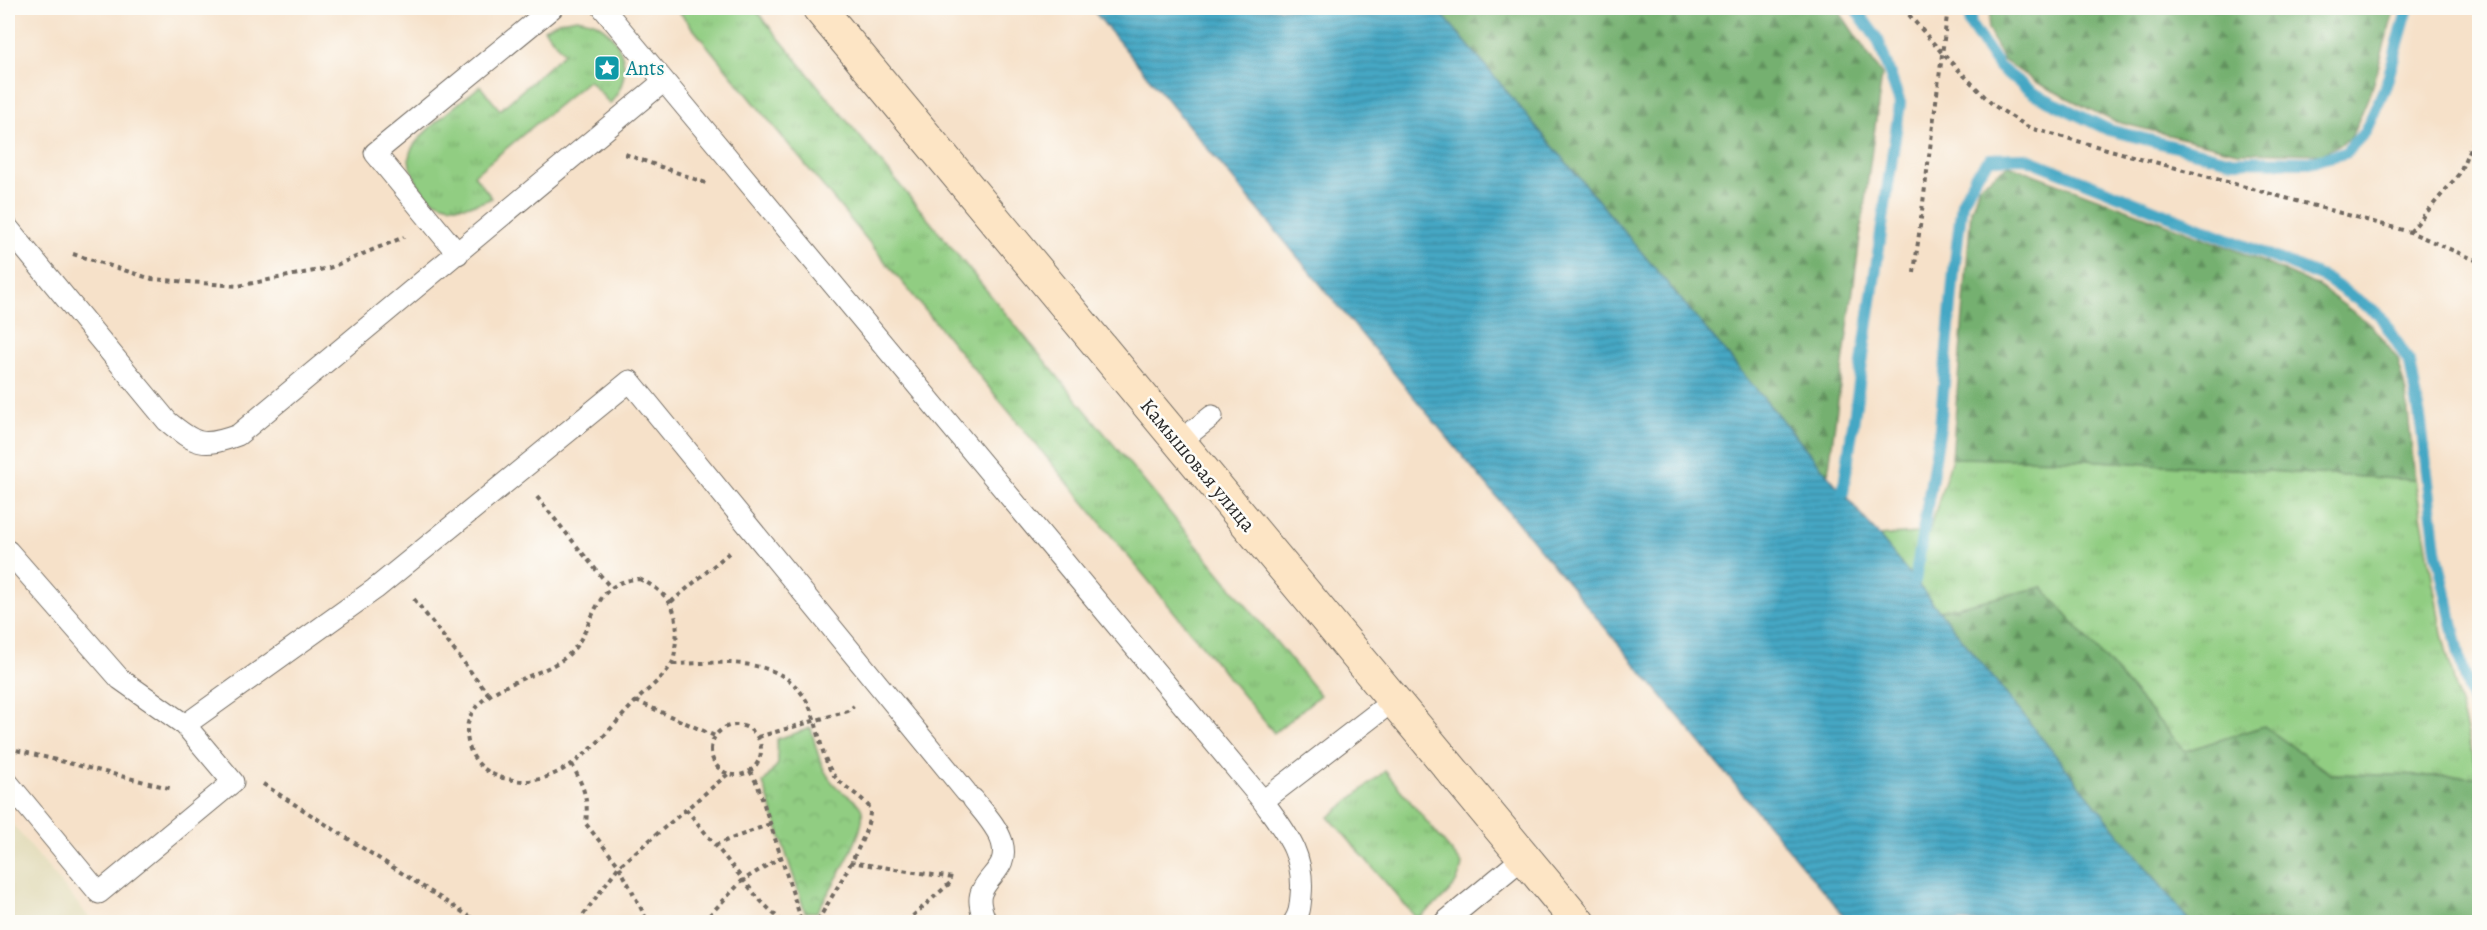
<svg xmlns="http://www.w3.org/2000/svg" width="2487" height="930" font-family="Alegreya,serif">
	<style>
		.built { fill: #e2dcba }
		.grass { fill: url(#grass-tufts); stroke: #5e7c56; stroke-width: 1.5 }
		.forest { fill: url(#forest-firs); stroke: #506e4e; stroke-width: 1.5 }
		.park { fill: url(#park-crowns); stroke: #5e7c56; stroke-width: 1.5 }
		.water { fill: url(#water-rules); stroke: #386978; stroke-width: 1.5 }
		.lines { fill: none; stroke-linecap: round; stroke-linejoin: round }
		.stream { stroke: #45a7c4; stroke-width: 12 }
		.lane-casing { stroke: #726b62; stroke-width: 23 }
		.secondary-casing { stroke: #726b62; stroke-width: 35 }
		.path { stroke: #726b62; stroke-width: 4; stroke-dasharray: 4.5 4.5; stroke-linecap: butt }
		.lane { stroke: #fff; stroke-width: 21 }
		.secondary { stroke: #fde5c5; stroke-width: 33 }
		.labels { text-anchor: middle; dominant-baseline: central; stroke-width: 5; stroke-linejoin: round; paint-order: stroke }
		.culture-label { font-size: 21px; fill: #0d838f; stroke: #fdfcf7; text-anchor: start }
		.street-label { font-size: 21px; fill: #2b2b2b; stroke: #fdfcf7 }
	</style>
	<defs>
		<pattern id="grass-tufts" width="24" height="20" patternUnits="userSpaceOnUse" patternTransform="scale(1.5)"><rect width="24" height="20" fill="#91cd82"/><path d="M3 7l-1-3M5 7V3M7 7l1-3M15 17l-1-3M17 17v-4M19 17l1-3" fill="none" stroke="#7db070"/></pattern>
		<pattern id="forest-firs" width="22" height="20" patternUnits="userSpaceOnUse" patternTransform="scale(1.5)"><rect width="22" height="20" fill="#74b070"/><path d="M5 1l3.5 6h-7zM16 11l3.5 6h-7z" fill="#5f8f5c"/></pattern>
		<pattern id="park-crowns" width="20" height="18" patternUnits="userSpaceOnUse" patternTransform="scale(1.5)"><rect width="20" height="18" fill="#91cd82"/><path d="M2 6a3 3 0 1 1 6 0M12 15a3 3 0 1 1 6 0" fill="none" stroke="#7db070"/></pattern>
		<pattern id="water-rules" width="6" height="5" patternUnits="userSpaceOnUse" patternTransform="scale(1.5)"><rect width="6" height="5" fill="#45a7c4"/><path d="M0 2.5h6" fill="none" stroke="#3a889f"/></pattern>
	</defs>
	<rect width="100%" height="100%" fill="#fdfcf7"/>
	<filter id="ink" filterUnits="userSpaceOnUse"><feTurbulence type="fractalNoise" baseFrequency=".0167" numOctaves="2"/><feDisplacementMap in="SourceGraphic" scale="12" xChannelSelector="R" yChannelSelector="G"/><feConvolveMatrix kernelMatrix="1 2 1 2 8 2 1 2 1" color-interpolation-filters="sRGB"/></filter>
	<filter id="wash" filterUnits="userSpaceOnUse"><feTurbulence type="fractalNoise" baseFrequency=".008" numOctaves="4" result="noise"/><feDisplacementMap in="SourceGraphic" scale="24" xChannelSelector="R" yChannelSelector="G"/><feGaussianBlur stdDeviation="1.35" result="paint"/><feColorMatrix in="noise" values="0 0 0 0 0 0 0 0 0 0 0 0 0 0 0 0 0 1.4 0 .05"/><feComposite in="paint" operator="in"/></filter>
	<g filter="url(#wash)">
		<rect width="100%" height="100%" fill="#f6e1c9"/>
		<path class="built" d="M8 819 93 922H8Z"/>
		<path class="grass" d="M676 8H754L1320 695 1274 733Z
			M577 18C583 20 590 20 596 23 618 35 631 64 620 88 618 94 613 99 610 104L589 80 474 175 492 198C462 212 428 210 414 176 411 170 408 160 410 153 414 136 465 99 480 86L500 110 564 53 544 29 560 21Z
			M1952 458 2083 460 2415 480 2442 634 2479 777 2330 774 2264 726 2185 751 2042 587 1939 611 1879 536 1929 532Z
			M1385 771 1462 864C1459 891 1437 903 1417 919L1329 817Z"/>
		<path class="forest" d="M1437 8H1837L1839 11 1882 75 1828 475Z
			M1991 8H2395L2373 86 2351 138 2322 154 2237 152 2113 121 2036 82 2003 60 1988 29Z
			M2009 165 2233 249 2318 286 2371 325 2398 359 2406 393 2415 480 2083 460 1952 458 1971 211 1979 186Z
			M2042 587 2185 751 2264 726 2330 774 2479 777V922H2190L1939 611Z"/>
		<path class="park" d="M811 728C817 751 821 774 840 790 847 795 857 800 861 808 871 828 828 892 817 912H805L763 783 778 764 777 739Z"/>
		<path class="water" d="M1091 8H1437L1879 536 2190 922H1849Z"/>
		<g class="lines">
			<path class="stream" d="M1972 8 1970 24 1999 67 2033 93 2109 130 2232 161 2309 162 2345 153 2365 132 2386 85 2408 8
				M1843 493 1900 103 1878 40 1855 8
				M1915 581 1940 428 1954 271 1962 203 1976 175 1990 159 2025 158 2325 278 2379 314 2410 363 2421 423 2436 549 2461 663 2480 724"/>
		</g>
	</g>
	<g filter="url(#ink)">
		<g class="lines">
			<defs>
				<path id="lane" d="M603 8 664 81
					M8 228 167 421C196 445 203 448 238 435L664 81 1263 801
					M458 254 375 153 552 8
					M1179 442 1212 416
					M8 551 120 679 185 725 233 782 99 893 8 783
					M185 725 375 589 630 381 966 792
					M973 799C983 812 997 826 1002 842 1009 867 990 873 982 891 977 901 982 913 986 922
					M1294 922C1300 913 1300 906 1301 896 1305 854 1286 833 1263 801L1394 700
					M1445 922 1524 857"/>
				<path id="secondary" d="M819 8 1578 922"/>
			</defs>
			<use href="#lane" class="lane-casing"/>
			<use href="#secondary" class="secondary-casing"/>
			<path class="path" d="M1903 8 1942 53 1993 105 2030 128 2410 232 2480 262
				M625 154 706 183
				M2410 232 2459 174 2480 124
				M73 254 152 279 238 286 329 268 404 237
				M1914 273 1948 8
				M537 497 610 587
				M639 579C671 593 681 613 675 648 675 653 674 661 671 665 663 678 648 689 636 701 609 729 583 766 543 778 529 783 517 781 503 778 487 774 473 762 469 746 453 688 535 682 566 657 597 631 589 581 639 579Z
				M414 599 489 695
				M671 602 730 552
				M673 664C725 663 790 653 812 713 820 733 821 756 833 774 843 788 860 794 870 808 872 835 833 893 819 919
				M636 701 715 736
				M711 750a25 25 0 1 1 50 0a25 25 0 1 1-50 0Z
				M758 737 848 711 854 706
				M8 748 173 789
				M572 764C583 787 589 797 586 824L619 866 648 922
				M750 771 758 786 802 922
				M263 784 478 922
				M686 809 758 898 782 922
				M715 845 770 824
				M850 862 953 878
				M578 922 619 866 728 774
				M703 922 743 880 781 857
				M803 922 819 919 828 922
				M906 922 950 883"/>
			<use href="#lane" class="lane"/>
			<use href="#secondary" class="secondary"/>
		</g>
	</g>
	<defs>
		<symbol id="sight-square" viewBox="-11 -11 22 22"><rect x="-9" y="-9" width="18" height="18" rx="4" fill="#0f9aa8" stroke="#fdfcf7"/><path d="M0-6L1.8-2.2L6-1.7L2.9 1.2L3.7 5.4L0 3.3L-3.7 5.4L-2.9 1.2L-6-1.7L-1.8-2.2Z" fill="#fff"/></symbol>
	</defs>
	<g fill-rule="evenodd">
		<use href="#sight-square" x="592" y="53" width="30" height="30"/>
	</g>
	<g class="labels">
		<g class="culture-label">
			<text x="626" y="68">Ants</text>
		</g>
		<g class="street-label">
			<text transform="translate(1198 465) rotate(50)">Камышовая улица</text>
		</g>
	</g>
	<rect width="2487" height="930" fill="none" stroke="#fdfcf7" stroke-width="30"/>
</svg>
